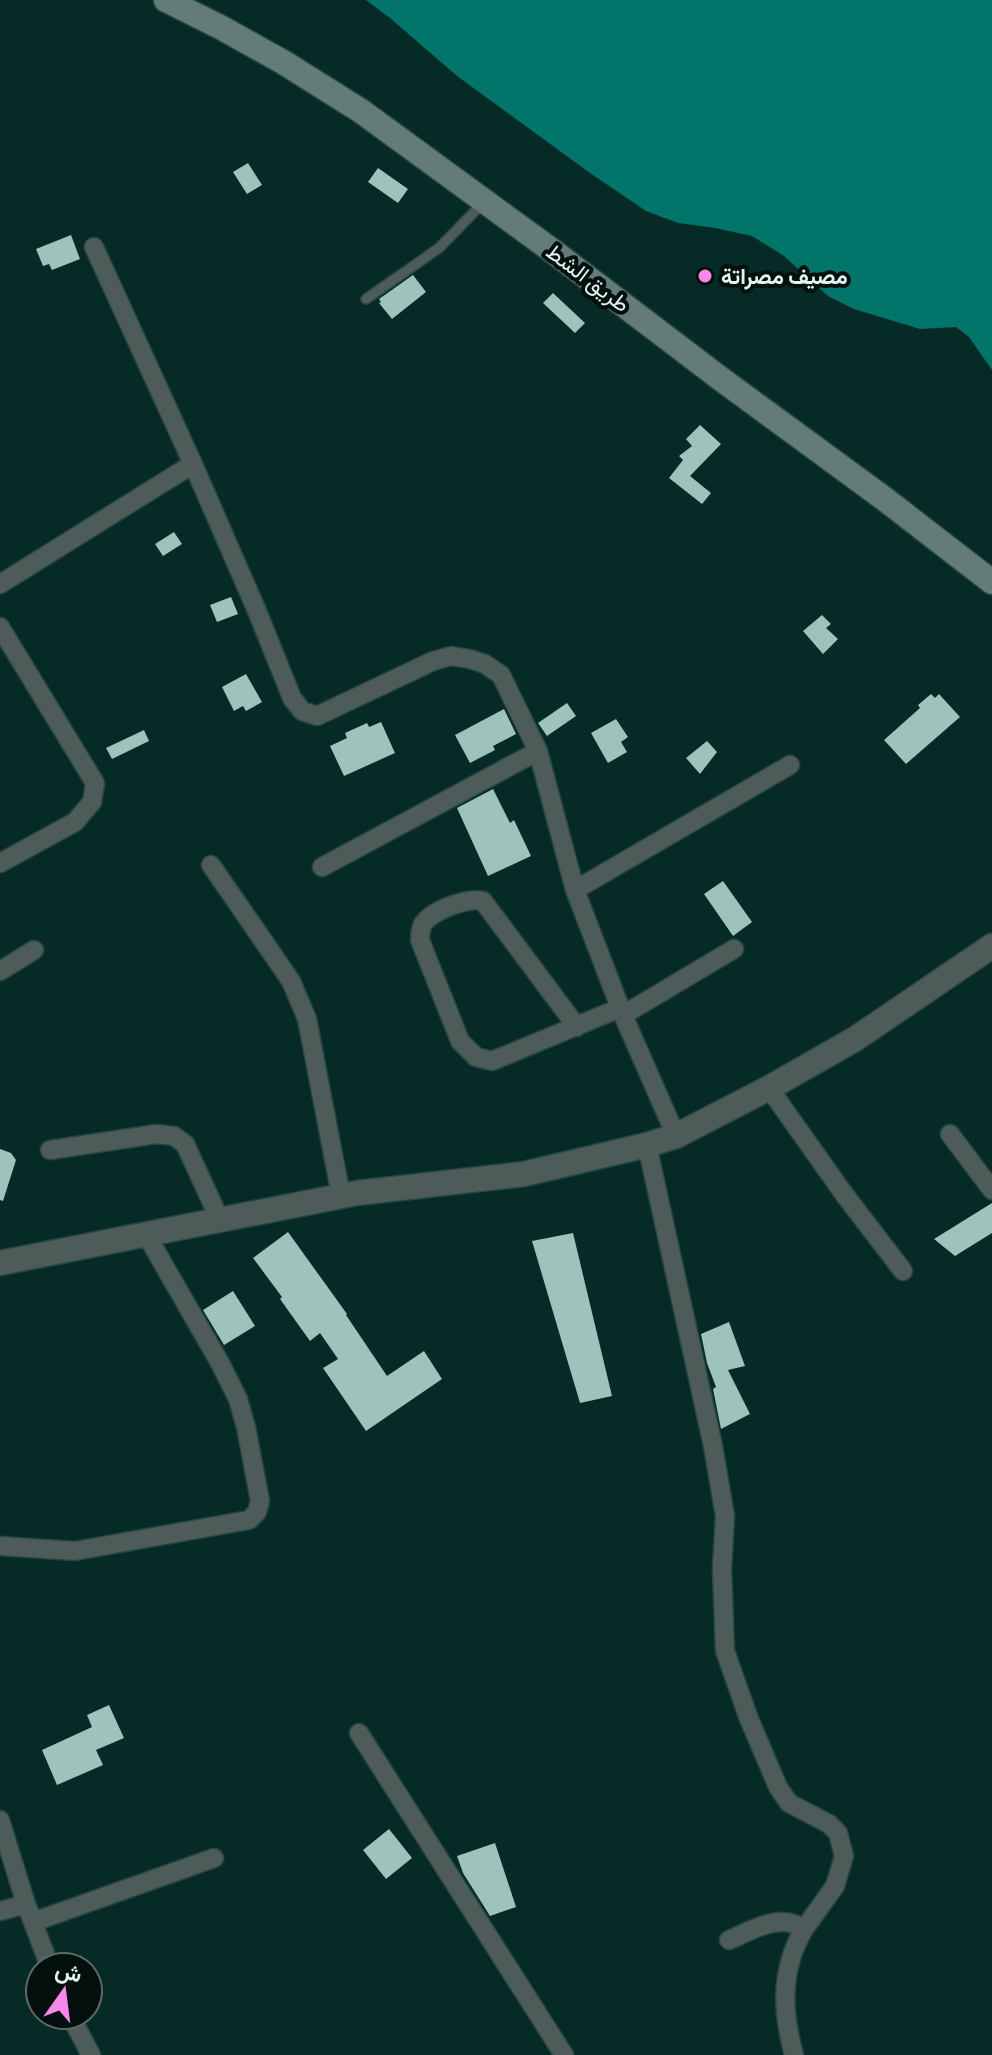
<svg xmlns="http://www.w3.org/2000/svg" width="992" height="2055" font-family="'Crimson Pro',Vazirmatn,serif">
	<style>
		.water { fill: #017569 }
		.building { fill: #9ec3bc }
		.lines { fill: none; stroke-linecap: round; stroke-linejoin: round }
		.service-casing { stroke: #254642; stroke-width: 12 }
		.minor-casing { stroke: #254642; stroke-width: 21 }
		.tertiary-casing { stroke: #254642; stroke-width: 27 }
		.secondary-casing { stroke: #254642; stroke-width: 27 }
		.service { stroke: #4d5c59; stroke-width: 9 }
		.minor { stroke: #4d5c59; stroke-width: 18 }
		.tertiary { stroke: #4d5c59; stroke-width: 24 }
		.secondary { stroke: #647c77; stroke-width: 24 }
		.poi-dot { fill: #f987e9; stroke: #03100e; stroke-width: 3 }
		.labels { text-anchor: middle; dominant-baseline: central; stroke-width: 8; stroke-linejoin: round; paint-order: stroke }
		.poi-label { font-size: 22px; font-weight: bold; fill: #e1f4f0; stroke: #03100e; text-anchor: start }
		.street-label { font-size: 22px; fill: #e1f4f0; stroke: #03100e }
	</style>
	<rect width="100%" height="100%" fill="#062a26"/>
	<path class="water" d="M366 0H992V370L969 337 956 327 920 329 854 309 828 296 784 256 752 236 715 228 678 223 646 211 590 173 457 76 390 18Z"/>
	<path class="building" d="M248 163 262 185 247 194 233 172Z
		M378 168 408 189 398 203 368 182Z
		M71 235 80 259 52 270 49 264 43 266 36 249Z
		M413 275 426 292 392 319 379 303 381 302 379 299Z
		M553 293 585 323 575 333 543 303Z
		M700 425 721 444 690 476 711 493 702 504 669 478 683 460 679 456 692 446 686 439Z
		M174 532 182 544 163 556 155 544Z
		M231 597 238 614 217 622 210 605Z
		M822 615 831 624 826 628 838 639 823 654 803 631Z
		M246 674 262 702 246 711 243 706 234 711 222 687Z
		M931 694 935 698 939 694 960 717 906 764 884 740 920 708 918 705Z
		M567 703 576 716 547 736 538 723Z
		M504 709 516 734 493 746 495 750 470 763 455 735Z
		M616 719 628 737 621 742 627 752 608 763 591 733Z
		M381 722 395 753 344 776 330 746 347 738 345 733 367 723 369 727Z
		M144 730 149 741 112 759 106 748Z
		M707 741 717 752 700 774 686 758Z
		M493 789 510 823 514 820 531 856 488 876 457 808Z
		M723 881 752 922 733 936 704 894Z
		M0 1149 11 1153 16 1160 3 1201 0 1200Z
		M992 1203V1233L955 1256 934 1239Z
		M288 1232 347 1314 346 1315 387 1376 424 1351 442 1379 366 1431 323 1368 338 1359 320 1333 310 1341 280 1299 282 1297 253 1258Z
		M573 1233 612 1396 580 1403 532 1241Z
		M233 1291 255 1326 224 1345 203 1310Z
		M729 1322 745 1366 728 1370 750 1414 721 1429 713 1389 716 1387 707 1363 701 1334Z
		M109 1705 124 1738 96 1750 103 1765 57 1785 42 1750 92 1727 87 1715Z
		M389 1829 412 1858 386 1879 363 1850Z
		M495 1843 516 1907 490 1916 463 1873 457 1856Z"/>
	<g class="lines">
		<defs>
			<path id="service" d="M366 299 439 248 483 203"/>
			<path id="minor" d="M94 247 193 464 257 611 292 698 302 711 317 716 433 661 451 656 470 659 485 664 501 675 538 751 575 890 623 1015 676 1136
				M0 584 193 464
				M0 627 95 783 92 802 75 822 0 863
				M211 865 291 981 307 1019 341 1196
				M322 867 538 751
				M575 890 790 765
				M0 971 34 950
				M623 1015 734 949
				M577 1027 483 901C467 897 429 911 422 926 421 929 420 937 420 940L460 1041 476 1057 492 1061 620 1008
				M769 1088 844 1194 903 1271
				M950 1134 992 1190
				M647 1145 713 1446 725 1516 722 1569 725 1651 749 1719 778 1787 789 1803 829 1824 838 1833 844 1856 835 1886 804 1929
				M50 1150 157 1134 174 1136 185 1144 220 1220
				M0 1546 75 1551 249 1520 257 1512 260 1501 246 1427 238 1399 220 1363 146 1234
				M359 1733 564 2055
				M0 1820 26 1904 50 1967
				M0 1911 26 1904
				M33 1922 214 1858
				M729 1940C753 1930 780 1912 804 1929 780 1970 782 2011 794 2055
				M70 2015 91 2055"/>
			<path id="tertiary" d="M0 1263 357 1193 524 1174 647 1145 676 1136 769 1088 855 1039 992 946"/>
			<path id="secondary" d="M166 0 222 28 283 62 361 111 554 252 721 379 886 500 992 582"/>
		</defs>
		<use href="#service" class="service-casing"/>
		<use href="#minor" class="minor-casing"/>
		<use href="#tertiary" class="tertiary-casing"/>
		<use href="#secondary" class="secondary-casing"/>
		<use href="#service" class="service"/>
		<use href="#minor" class="minor"/>
		<use href="#tertiary" class="tertiary"/>
		<use href="#secondary" class="secondary"/>
	</g>
	<circle class="poi-dot" cx="705" cy="276" r="8"/>
	<g class="labels">
		<g class="poi-label">
			<text x="721" y="276">مصيف مصراتة</text>
		</g>
		<g class="street-label">
			<text transform="translate(588 278) rotate(37)">طريق الشط</text>
		</g>
	</g>
	<g transform="translate(64 1991) rotate(14)"><circle r="38" fill="#03100e" stroke="#5c6b68" stroke-width="2"/>
	<path d="M0-6L14 30L0 20L-14 30Z" fill="#f987e9"/>
	<text y="-12" font-size="22" font-weight="bold" text-anchor="middle" fill="#e1f4f0">ش</text>
	</g>
</svg>
